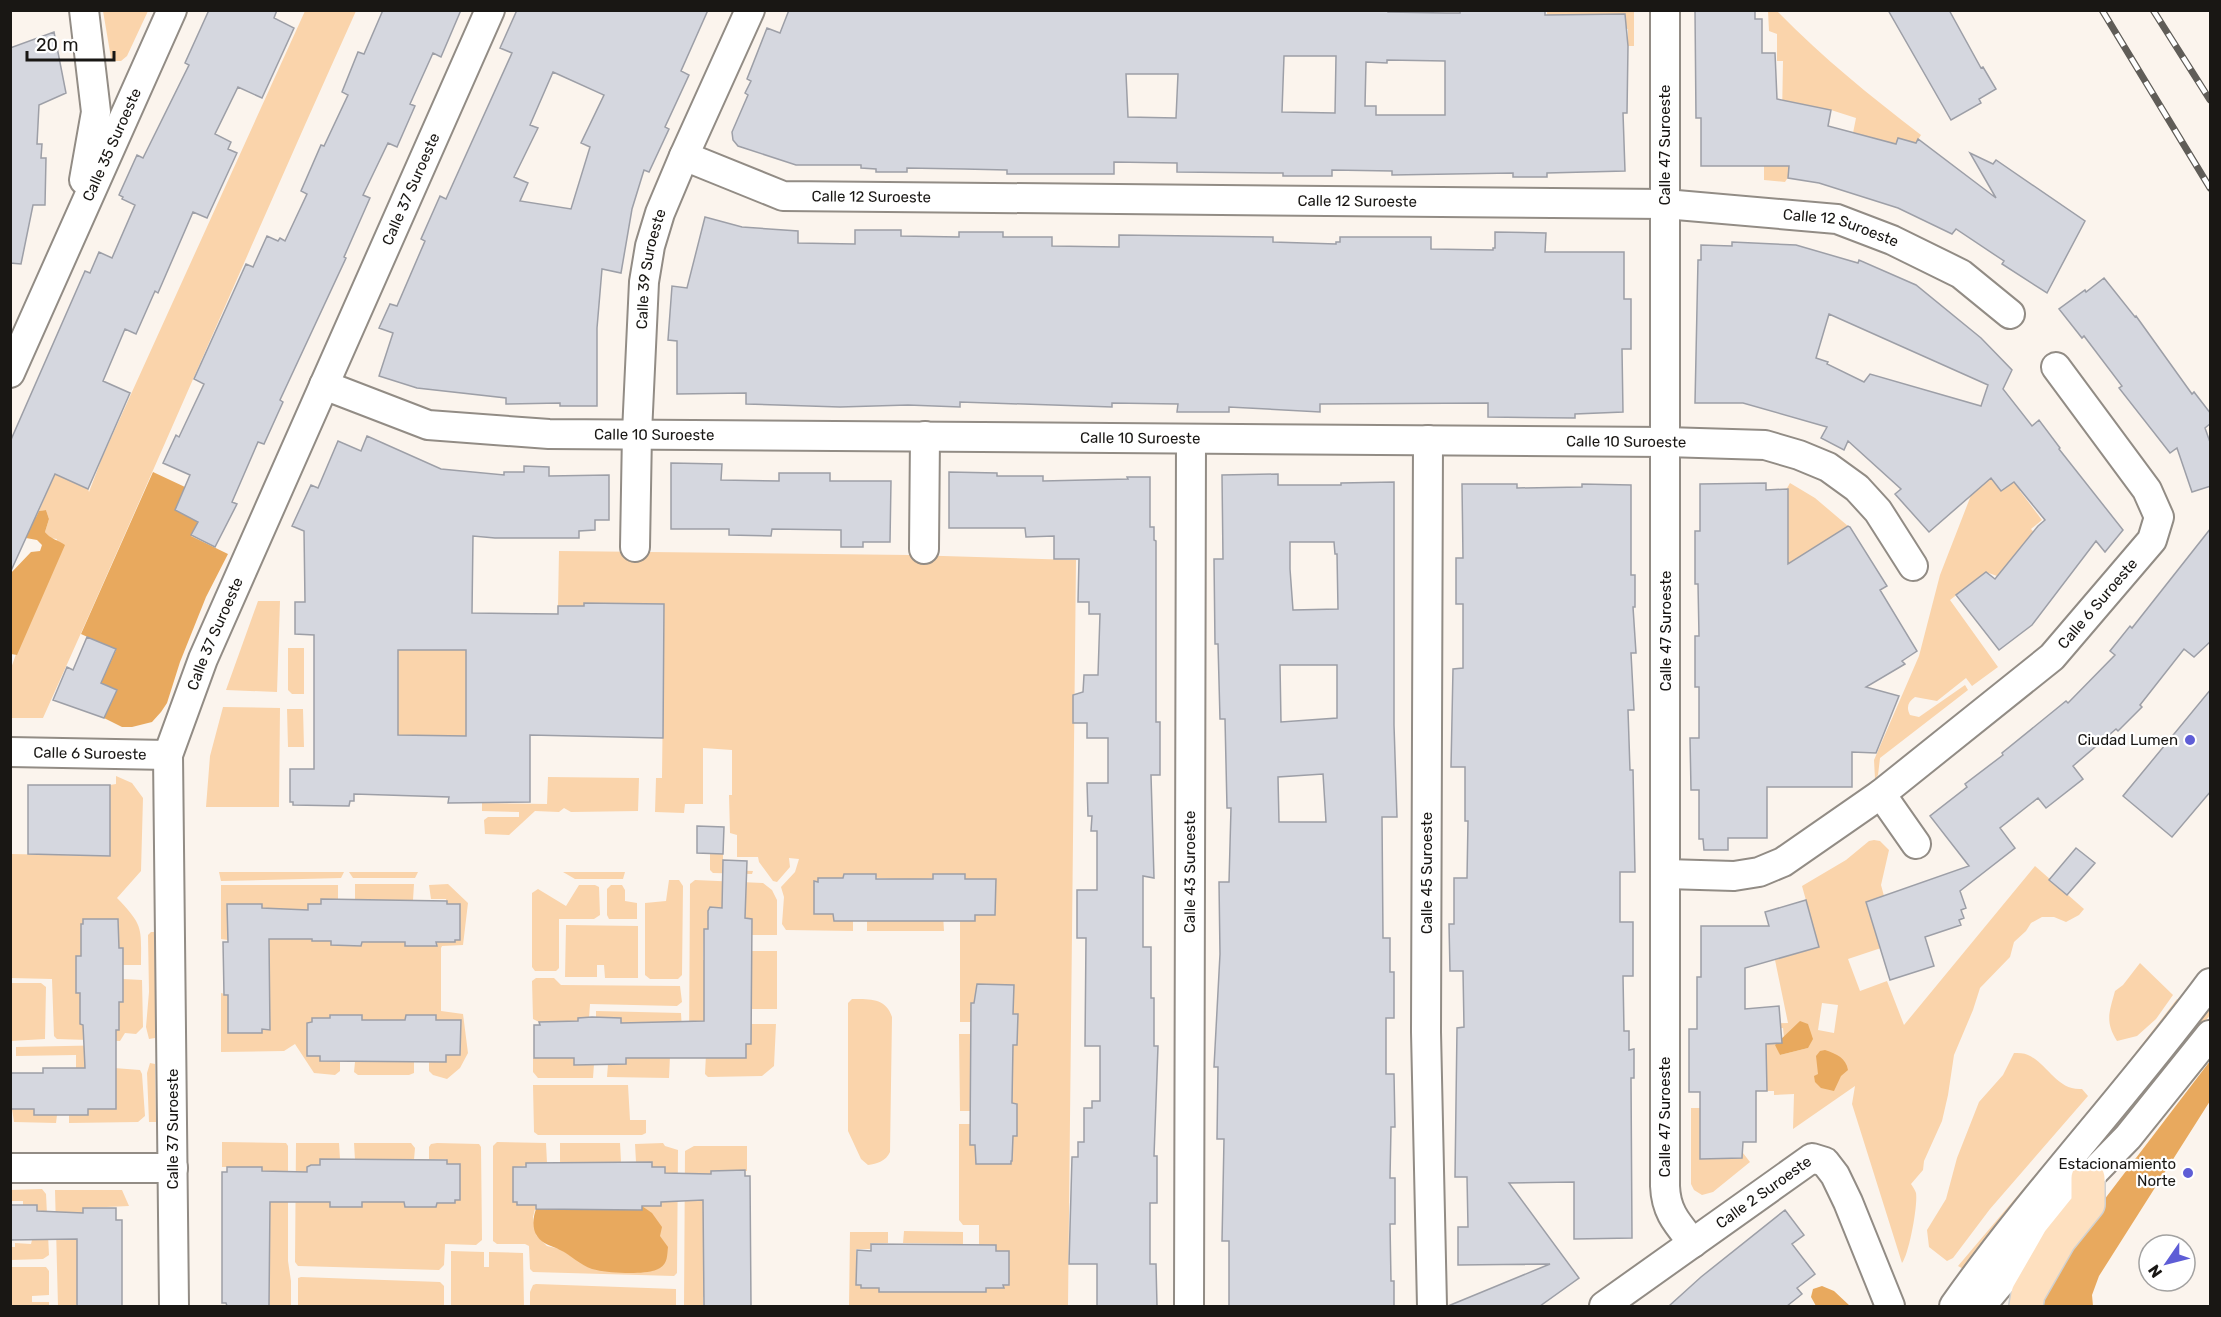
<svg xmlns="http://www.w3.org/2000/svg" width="2221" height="1317" font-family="Rubik,sans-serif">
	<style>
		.green { fill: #fad4ab; fill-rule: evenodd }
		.forest { fill: #e8a95e }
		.building { fill: #d5d7df; stroke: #9d9fa7; stroke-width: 1.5; fill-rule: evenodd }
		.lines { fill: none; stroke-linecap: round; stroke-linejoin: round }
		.minor-casing { stroke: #928c85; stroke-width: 32 }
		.primary-casing { stroke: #d1d1d0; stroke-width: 36 }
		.minor { stroke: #fff; stroke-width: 28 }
		.primary { stroke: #fee0bf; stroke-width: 33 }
		.rail-casing { stroke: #605d58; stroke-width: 7 }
		.rail { stroke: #fff; stroke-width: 4.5; stroke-dasharray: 14; stroke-linecap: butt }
		.poi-dot { fill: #5e5dd6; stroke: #fff; stroke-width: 2 }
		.labels { text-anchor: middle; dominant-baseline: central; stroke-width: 4.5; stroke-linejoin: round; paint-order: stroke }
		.street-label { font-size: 15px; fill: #191714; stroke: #fff }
		.poi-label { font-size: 15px; fill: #191714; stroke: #fff; text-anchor: end }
	</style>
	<rect width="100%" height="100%" fill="#fbf4ed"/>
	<path class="green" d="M103 11H148L127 56 121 61H114L111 58Z
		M305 11H356C250 246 149 483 43 718H11L10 671 57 539 49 538 45 532 49 519 46 510 39 511 55 474 88 489 89 492 102 458Z
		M1547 11H1634V46H1628V29L1625 28 1624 14H1580L1548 46Z
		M1768 11H1777C1823 58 1869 95 1921 135L1916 143 1898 138 1896 144 1853 133 1856 118 1831 110 1785 182 1764 180V163L1782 117 1783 61H1777V34L1769 31Z
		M2057 450 2063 459 2020 491 2042 520 2031 529 2047 548 2043 552 2027 540 1997 576 1986 572 1950 600 1998 667 1972 686 1966 678 1937 701 1915 697C1908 702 1906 707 1910 715L1919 717 1965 685 1968 690 1880 758 1878 775 1875 779 1874 760 1919 656 1940 575 1982 467 2001 491Z
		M1790 483 1815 498 1848 526 1793 579 1763 530Z
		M559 551 910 555 1076 560 1068 1306H849L850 1232H888V1243H871L870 1249H856V1285H1009L996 1251V1245H979V1225H963L959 1220V1124H970V1145H975V1160L977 1164H1010L1011 1161H1012L1013 1136 1017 1135V1104L1012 1103 1013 1045H1017L1018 1014H1013V985L977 984 974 1003H971V1022H960V921H975V915H995L996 879H965V875C924 881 885 880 844 874L843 878H819L818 882H814V914H833L834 921H853V931L786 930 782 924 784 897 781 887 795 872 799 859 789 858 790 867 777 882 773 881 759 862 758 857H737V835L730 833 729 795H732V750L703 748V804H685L684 813 655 812 656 778H662L664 604 584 603V606H558Z
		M258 601H280L277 692 226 690Z
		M288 648H304V694H292L288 690Z
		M398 650H466V736L398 735Z
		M223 707 280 708 279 807H206L210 756Z
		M287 709H303L304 747H288Z
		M116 776 132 783 143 798 141 871 117 898C144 926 141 928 141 965H123V949L119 948 118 919H83V924H81V956H76V993H80V1024L83 1025V1030H119V1002H123V979L142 980 143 1027 136 1034 125 1033 120 1041 57 1039 54 1036 52 979 11 978V854L110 856V785L116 784Z
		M548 777 639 778 638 811 571 812 564 808 559 812 535 811 509 835 485 834 484 820 488 817H519V812L482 811V803L547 804Z
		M1874 840 1880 841 1889 850 1881 885 1884 896 1866 903 1881 948 1848 959 1860 991 1887 981 1904 1025 2035 866 2084 909 2079 915 2066 922 2054 917H2042L2031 923 2026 931 2014 942 2010 957 1980 988 1973 1010 1954 1055 1948 1095 1942 1121 1924 1161 1923 1170 1911 1184C1913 1187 1915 1190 1916 1193 1918 1205 1909 1254 1902 1263L1852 1104 1855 1086 1793 1129 1794 1094 1774 1095V1091H1767L1766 1037 1761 1024 1788 1023 1775 960 1819 947 1802 886 1846 860 1869 841ZM1822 1003 1838 1005 1834 1033 1818 1030ZM1783 1028 1784 1038 1808 1048 1780 1055 1776 1044H1771L1770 1029Z
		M710 853H723V870L753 871 752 874 713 873 710 870Z
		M219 872H344L341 878 221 881Z
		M349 872H418L415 878H353Z
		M563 872H625L623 879H575Z
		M669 880H679L683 886 682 975 678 979H650L645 975V903L666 901Z
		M695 880 763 883 772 890 777 900V935H752V919L745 918V908L711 907 708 911V929H704L703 960H708L711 1058H746V1044H751V1024H776L774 1066 762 1076 708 1077 705 1074 706 1054 689 1049 690 884Z
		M355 884H414L413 900 372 903V899H355Z
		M448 884 468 903 463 945 442 946 441 948V1011L463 1014 468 1053 460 1068 447 1079 433 1075 429 1071V1062H445L446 1055H460L461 1020H436L435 1015H406L405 1020H362L361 1015H331L330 1018 308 1023 320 1056V1061L340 1062V1071L335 1075 314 1073 295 1044 284 1051 221 1052V993L228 995V1033H262V1029H265V908H262L261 904H228V940L221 939V885H338V899H321V904H308V939H311L312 941H331V945L361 946 362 942H405L437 946 436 942 460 939V904H447L446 899H431L429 885Z
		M579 885H595L599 887 600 915 594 919H559V968L556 971H535L532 967V893L538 889 566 906Z
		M611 885H622L625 890V901L637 903V919H609L607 915V889Z
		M943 914 944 931H867V915Z
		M566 925 638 926V978H605L604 965H597V977H565Z
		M151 932H155V1038L149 1039 146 1027 149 992 148 935Z
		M751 951H777V1009H751Z
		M2140 963 2173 995 2156 1019 2137 1036 2117 1041C2105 1022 2109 1013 2115 991L2123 985Z
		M536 978H554L561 985 680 986 682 1002 677 1006 590 1004 589 1018H578V1021L539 1022 533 1019 532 981Z
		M11 983H41L46 987 45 1039 11 1041Z
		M852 999C870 999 886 998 892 1017L890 1152C886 1161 877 1164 868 1165L861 1159 848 1131V1003Z
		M2177 999 2183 1003 1965 1270 1958 1266 2103 1095Z
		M2210 1000V1015L2095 1163 2007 1251Z
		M596 1011 681 1013 683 1050 670 1056 669 1078 607 1077 608 1064H626V1058H665V1022L621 1023V1018H596Z
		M959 1034H974L975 1111H960Z
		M115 1045 114 1068 140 1070 142 1074 145 1116 138 1122 69 1123V1115H88V1109L116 1108V1073H80L79 1068H76V1055L16 1056V1047Z
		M2014 1053C2018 1053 2024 1053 2028 1055 2048 1064 2057 1091 2082 1089L2088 1096 1990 1209 1953 1258 1947 1261 1929 1247 1927 1230 1946 1199 1957 1158 1979 1102 2003 1075Z
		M371 1056H396L395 1062H414V1073L409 1075H358L354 1072 355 1062H371Z
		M533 1058H574V1065L594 1064 593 1078H538L533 1072Z
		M150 1063 155 1064 156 1122H149L147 1073Z
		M533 1085H628L630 1120H646V1133L642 1135H538L534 1132Z
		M1691 1108H1700V1159L1742 1158 1743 1153 1750 1162 1713 1192 1702 1195 1694 1190 1691 1184Z
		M12 1109H34V1115H57L56 1123 14 1122Z
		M222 1142 286 1143 288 1146V1261L291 1281V1306H269V1294H264L265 1171H262L261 1167H222Z
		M497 1142 546 1143 547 1163 514 1167 513 1202H517V1205H536L533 1217 536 1235 547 1246 560 1249 591 1268 627 1272 652 1271C658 1246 666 1224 642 1206H661V1202H665V1168L652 1167V1162H636L635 1144 663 1143 665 1146 678 1150 677 1273 674 1276 533 1272 530 1269 529 1246 525 1244H497L493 1241V1146Z
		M296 1143H339L340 1159H320V1165H311L312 1202H330L331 1207H361L362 1202H404L405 1207H436L437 1203H454L455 1200H460V1165L447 1164 446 1159H429V1147L431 1144 437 1143 479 1144 481 1147 482 1240 476 1245 445 1244 444 1265 439 1270 298 1266 295 1262Z
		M354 1143H411L415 1148 414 1160H355Z
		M560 1143H620L621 1162 560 1163Z
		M694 1146H747V1171H711V1174H708C705 1216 702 1255 708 1296L703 1297V1306H684L685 1151Z
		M42 1189 46 1194 49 1255 43 1259 11 1260V1247H15V1243L31 1244 32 1240 37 1239V1206L23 1205V1201H11L10 1190Z
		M55 1190H122L129 1206 83 1208V1213H80V1305L76 1304V1306H58Z
		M904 1231 963 1232V1244L903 1243Z
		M451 1251 484 1252V1267H489V1252L523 1253 524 1306H451Z
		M11 1267H46L49 1271V1295L32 1296V1302H49V1306H11Z
		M301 1277 440 1282 444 1286V1306H298V1278Z
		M536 1284 676 1289V1306H530V1292L533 1285Z"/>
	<path class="forest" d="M153 472 185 487 198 522 191 536 228 554 206 597 180 662 167 703 161 712 152 722 132 727H122L104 718 117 690 101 683 116 650 81 634Z
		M19 509 36 517 39 511 46 510 49 519 45 532C50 539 58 540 65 545L17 655 11 654 10 574 31 552 40 551 42 545 37 540 26 538Z
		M1800 1021 1808 1024 1813 1039 1808 1048 1780 1055 1775 1045Z
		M1825 1050C1837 1054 1846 1058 1848 1070L1841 1076 1834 1091 1821 1088 1815 1082 1814 1076 1818 1074 1816 1056 1820 1051Z
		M2210 1061V1101L2099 1276 2092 1295 2093 1306H2042L2057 1272 2107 1196Z
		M642 1206 652 1213 662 1227 660 1236 668 1247C667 1255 668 1263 660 1268 648 1276 606 1273 592 1269 580 1265 571 1255 560 1250 551 1245 543 1245 537 1236 532 1229 533 1217 536 1209L642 1210Z
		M1822 1286 1834 1291 1850 1306H1816L1811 1297 1813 1289Z"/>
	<path class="building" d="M209 10H277L274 18 294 28 262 98 238 87 215 134 231 142 228 149 237 153 207 218 193 212 158 293 155 291 136 334 125 329 103 381 130 393 88 489 55 474 10 573V442L85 271 90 273 99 252 112 258 135 205 122 199 123 197 119 195 137 155 143 158 189 65 185 63Z
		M383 10H461L441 57 433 53 410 104 415 106 397 147 388 143 363 195 370 198 344 257 346 258 280 400 283 402 264 444 258 442 232 502 237 504 215 547 191 535 198 522 175 510 190 475 163 463 176 435 179 437 204 384 194 379 246 264 253 267 267 236 278 241 280 238 285 241 307 194 301 191 321 145 324 146 348 95 342 92 358 52 364 54Z
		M517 10H708L681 71 689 75 665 127 669 129 649 172 644 170 632 209 621 273 602 269 597 328V406H560V403L506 404V398L417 388 379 376 393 333 379 328 390 304 397 306 425 241 421 239 440 196 446 199 512 53 500 48ZM553 72 604 95 581 143 590 147 571 209 520 201 528 183 514 177 538 128 530 125Z
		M789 10H1388V12L1446 13H1460V10H1545V15L1625 14 1628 46 1627 113H1623L1625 171 1547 173V177H1513V173L1392 175V171L1332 170V176H1283V173L1177 172V163L1114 162V174H1007V170L964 169 907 168V172H876V169L861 168V165H796L738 146 733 140 732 132 748 95 745 93 751 81 747 79 767 28 780 33ZM1284 56H1336L1335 113 1282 112ZM1387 60 1445 61V115H1376V106H1365L1366 62 1387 63ZM1126 74H1178L1176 118 1128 117Z
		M1695 10H1755V19H1762V53H1775L1777 99 1831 110 1828 126 1896 144 1898 138 1916 143 1918 139 1996 198 1970 153 1993 164 1996 160 2085 221 2047 293 2002 264 2004 261 1956 229 1952 234 1898 208 1819 183 1788 178 1789 166H1701V118H1696Z
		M1888 10H1949L1981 68 1983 67 1996 89 1979 99 1981 103 1951 120Z
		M54 32 66 93 39 105 37 144H42L41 158H46L45 205H33L21 264 10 263V48Z
		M705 217 742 227 798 231V243L855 244V230H901V236L959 237V232H1003V237H1052V246L1119 247V235L1273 237V242L1336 244V242H1340V237H1431V249L1493 250V248H1495V232L1546 233 1545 252H1624V299H1631V349H1622L1623 412 1575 414V418L1488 417V403L1320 404V412L1229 407V412H1177L1178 404 1112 403V407L960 402V407L908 405 840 407 746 404V393L677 394V341L668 340 672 286 687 288Z
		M1732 242 1796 245 1858 263 1859 260 1916 285 1981 338 2012 370 2003 389 2032 426 2039 420 2060 448 2059 449 2123 530 2105 552 2096 541 2032 625 1999 650 1956 595 1986 572 1995 579 2038 526 2045 520 2014 482 2001 491 1991 478 1929 532 1895 494 1901 489 1848 441 1844 450 1821 438 1827 427 1743 403H1695L1698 260H1701V245L1732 246ZM1829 314 1988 385 1981 406 1870 374 1864 382 1827 364 1828 362 1816 358Z
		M2104 278 2135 317 2136 316 2192 394 2194 392 2211 414V423L2205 428 2211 445V486L2192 492 2177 448 2170 453 2119 388 2122 386 2084 336 2082 338 2059 309 2085 290 2086 292Z
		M367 436 441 469 504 475V472H524V466L549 467V476L609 475V520H595V530L579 531V538H495L473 536 472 613 558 614V606H584V603L664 604 663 738 530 735V802L448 803 449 797 354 794V801H350L349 806 293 805V802H290V769H314V635L295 634V602H305L304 531 292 526 311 485 318 488 338 441 361 451ZM398 650H466V736L398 735Z
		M671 463 722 464 721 480 779 481V473H830V481H891L890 542H863V547H841V530L772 529 771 536 729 535V529H671Z
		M949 472 997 473V476H1043V481L1128 479 1127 477H1150V527H1154V540L1156 541V722H1160V775H1151L1154 878 1143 876V947H1151V998H1154V1046H1158L1154 1156H1157V1203H1150V1264H1156L1157 1306H1097V1264H1069L1072 1157H1078V1142H1084V1108H1092V1101H1100V1046H1085L1086 938H1077V890H1097V831H1091L1092 816H1088L1087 783H1108V738H1087V723H1073V695L1083 692 1084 675H1098L1100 614H1089V602H1078L1079 559H1054V536L1026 537 1025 528H949Z
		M1278 474V485H1341V483L1394 482V725L1397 817H1382L1383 938H1390V972H1394V1018H1386V1074H1394L1395 1127H1391L1390 1178H1395V1224H1390L1391 1281H1394V1306H1229V1241H1222L1224 1139H1217L1218 1067H1214L1220 954 1219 882H1229L1231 808H1227L1225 719H1220L1218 644H1215L1214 559H1223L1222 475ZM1290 542H1334L1335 554H1337L1338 609 1293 610 1290 569ZM1280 665H1337V718L1281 722ZM1323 774 1326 822H1279L1278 777Z
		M1766 483V490L1788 489V564L1848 526 1850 527 1887 586 1880 590 1917 651 1902 661 1905 664 1866 687 1899 696 1876 753 1852 752V787H1767V838H1728V850H1704L1703 839H1699V790H1691L1690 738H1699V687H1695V636H1699L1698 584H1695V531H1700V484Z
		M1462 484H1517V488L1582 487V484L1631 485V575H1635V607H1633L1636 653H1631L1634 710H1628L1630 770H1633L1635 872H1620V922H1633V976H1623L1624 1031H1629V1050L1634 1049V1078H1631L1632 1238 1574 1239V1182L1509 1183 1579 1278 1540 1306H1448L1550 1264 1458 1265V1227H1468L1467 1177H1455L1457 1028 1464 1027 1463 971H1450L1449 924H1454V878H1467L1468 821H1465V767H1451L1453 669 1463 668V604H1456V558H1463Z
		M2211 528V641L2194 657 2184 649 2140 705 2142 707 2118 731 2116 729 2073 766 2083 779 2046 808 2038 798 2000 828 2015 848 1960 891 1966 908 1961 910 1964 918 1959 920 1961 925 1925 937 1934 966 1890 980 1866 902 1969 866 1930 816 1967 787 1965 784 2003 755 2002 753 2066 701 2068 703 2115 655 2110 651 2130 626 2132 628Z
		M87 637 116 649 101 683 117 690 104 718 53 700 67 667 73 670Z
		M2211 689V791L2172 837 2123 796Z
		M28 785H110V856L28 854Z
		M697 826 724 827 723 854 697 853Z
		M2076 848 2095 863 2067 895 2049 880Z
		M723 860 747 861 745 918 752 919 751 1044H746V1058H626V1064L574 1065V1058H534V1025H540L539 1022 578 1021V1018L592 1017 621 1018V1023L704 1021V929H708V911L710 907 722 908Z
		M844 874H876V879H933V874H965V879H996L995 915H975V921H834L833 914H814V881L818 882V878H843Z
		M321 899 447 901V904H460V940H455V942H436L437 946H405V942H362L361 946 331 945V941H312V939H269L270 1030 262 1029V1033H228V995H224L223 942H228L227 904H262V908L308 910V904H321Z
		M1806 900 1819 947 1745 968V1009L1779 1006 1782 1043 1766 1044 1767 1091H1756V1142H1743L1742 1158 1700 1159V1092H1689V1029H1697V977H1701V926H1769L1765 912Z
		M83 919H118L119 948H123V1002H119V1030H116V1109H88V1115H34V1109H10V1073H43V1068H85L83 1025 80 1024V993H76V956H81V924H83Z
		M977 984 1014 985 1013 1014H1018L1017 1045H1013L1012 1103 1017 1104V1136H1013L1012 1161H1011V1164H976L975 1145H970L971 1003H974Z
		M330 1015H362V1020H405L406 1015H436V1020H461L460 1055H446V1062L320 1061V1056H307V1023L312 1022V1018H330Z
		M320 1159 447 1160V1164H460V1200H455V1203H437L436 1207H405L404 1202H362V1207H330V1202H270L269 1306H227L226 1303H222V1172H227V1167H262V1171L307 1172V1167L311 1165H320Z
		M652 1162V1167H665V1173L711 1174V1171L745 1170V1176H750L751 1306H704L703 1200 661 1202V1206H642V1210L536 1209V1205H517V1202H513V1167H526V1163Z
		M10 1205H37V1211L83 1213V1208H116V1220H122V1306H77V1239L10 1240Z
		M1785 1210 1804 1235 1792 1244 1815 1274 1797 1288 1802 1294 1787 1306H1669L1701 1277Z
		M871 1244 996 1245V1251H1009V1285H1003L1004 1288H986V1292H879V1288H861V1285H856L857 1250 871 1251Z"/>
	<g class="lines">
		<defs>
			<g id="minor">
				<path d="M84 10 96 112 84 180"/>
				<path d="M1665 10V1186C1666 1212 1677 1223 1693 1243"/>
				<path id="s1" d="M684 156 783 196 1665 204 1837 219 1892 240 1961 274 2010 314"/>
				<path id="s2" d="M10 373 172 10"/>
				<path id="s3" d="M324 385 428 425 549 434 1666 442 1765 445 1799 455 1828 467 1857 488 1878 511 1913 566"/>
				<path d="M1428 440 1426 1032 1432 1306"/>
				<path id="s4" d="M635 547 637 433 644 282 650 246 660 213 684 156 750 10"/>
				<path d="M924 549 925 436"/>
				<path id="s5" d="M10 752 168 755"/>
				<path d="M1881 794 1916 844"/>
				<path id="s6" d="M1666 874 1734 876 1759 872 1783 862 1881 794 2052 657 2152 540 2159 517 2147 490 2056 367"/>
				<path d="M10 1168H173"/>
				<path id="s7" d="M174 1306 168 755 203 659 490 10"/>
				<path id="s8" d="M1189 1306 1191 439"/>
				<path id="s9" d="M1604 1306 1812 1158 1825 1162 1835 1175 1848 1202 1890 1306"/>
				<path d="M1954 1306C2033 1194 2128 1094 2210 983"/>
				<path d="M1981 1306 2088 1178 2128 1137 2210 1035"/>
			</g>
			<path id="primary" d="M2026 1306 2028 1294 2059 1240 2088 1204V1178"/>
		</defs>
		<use href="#minor" class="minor-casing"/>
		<use href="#primary" class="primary-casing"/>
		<use href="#minor" class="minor"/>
		<use href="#primary" class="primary"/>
		<defs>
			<path id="rail" d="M2102 10 2210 188
				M2153 10 2210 100"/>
		</defs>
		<use href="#rail" class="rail-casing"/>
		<use href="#rail" class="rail"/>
	</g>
	<g class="poi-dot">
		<circle cx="2190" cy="740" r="6"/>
		<circle cx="2188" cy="1173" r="6"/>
	</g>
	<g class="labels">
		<g class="street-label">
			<text stroke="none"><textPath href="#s2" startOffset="250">Calle 35 Suroeste</textPath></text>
			<text transform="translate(1665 145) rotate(-90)">Calle 47 Suroeste</text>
			<text stroke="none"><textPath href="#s7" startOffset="1167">Calle 37 Suroeste</textPath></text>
			<text stroke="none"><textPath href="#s1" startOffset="195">Calle 12 Suroeste</textPath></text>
			<text stroke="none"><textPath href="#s1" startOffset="681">Calle 12 Suroeste</textPath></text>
			<text stroke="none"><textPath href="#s1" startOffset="1167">Calle 12 Suroeste</textPath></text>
			<text stroke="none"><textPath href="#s4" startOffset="279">Calle 39 Suroeste</textPath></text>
			<text stroke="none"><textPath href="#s3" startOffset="338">Calle 10 Suroeste</textPath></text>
			<text stroke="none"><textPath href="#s3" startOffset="824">Calle 10 Suroeste</textPath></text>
			<text stroke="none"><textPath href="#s3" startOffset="1310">Calle 10 Suroeste</textPath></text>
			<text stroke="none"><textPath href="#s6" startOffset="528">Calle 6 Suroeste</textPath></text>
			<text transform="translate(1666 631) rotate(-90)">Calle 47 Suroeste</text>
			<text stroke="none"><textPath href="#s7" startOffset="681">Calle 37 Suroeste</textPath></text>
			<text stroke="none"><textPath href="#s5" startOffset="80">Calle 6 Suroeste</textPath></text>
			<text stroke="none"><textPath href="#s8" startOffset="434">Calle 43 Suroeste</textPath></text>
			<text transform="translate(1427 873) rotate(-90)">Calle 45 Suroeste</text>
			<text transform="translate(1665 1117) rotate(-90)">Calle 47 Suroeste</text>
			<text transform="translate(173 1129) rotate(-90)">Calle 37 Suroeste</text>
			<text stroke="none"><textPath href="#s9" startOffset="196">Calle 2 Suroeste</textPath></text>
		</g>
		<g class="poi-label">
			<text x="2178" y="740">Ciudad Lumen</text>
			<text x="2176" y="1164">Estacionamiento<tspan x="2176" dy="17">Norte</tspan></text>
		</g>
	</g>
	<rect width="2221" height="1317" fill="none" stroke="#191714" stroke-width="24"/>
	<g transform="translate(2167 1263) rotate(235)"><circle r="28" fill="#ffffff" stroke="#a3a2a1" stroke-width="1.5"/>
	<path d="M0-4.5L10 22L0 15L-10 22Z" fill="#5e5dd6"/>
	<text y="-9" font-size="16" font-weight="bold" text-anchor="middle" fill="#191714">N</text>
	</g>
	<path d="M27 51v9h87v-9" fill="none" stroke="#191714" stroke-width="3"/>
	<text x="36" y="51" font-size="18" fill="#191714" stroke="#ffffff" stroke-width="4.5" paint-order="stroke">20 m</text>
</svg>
